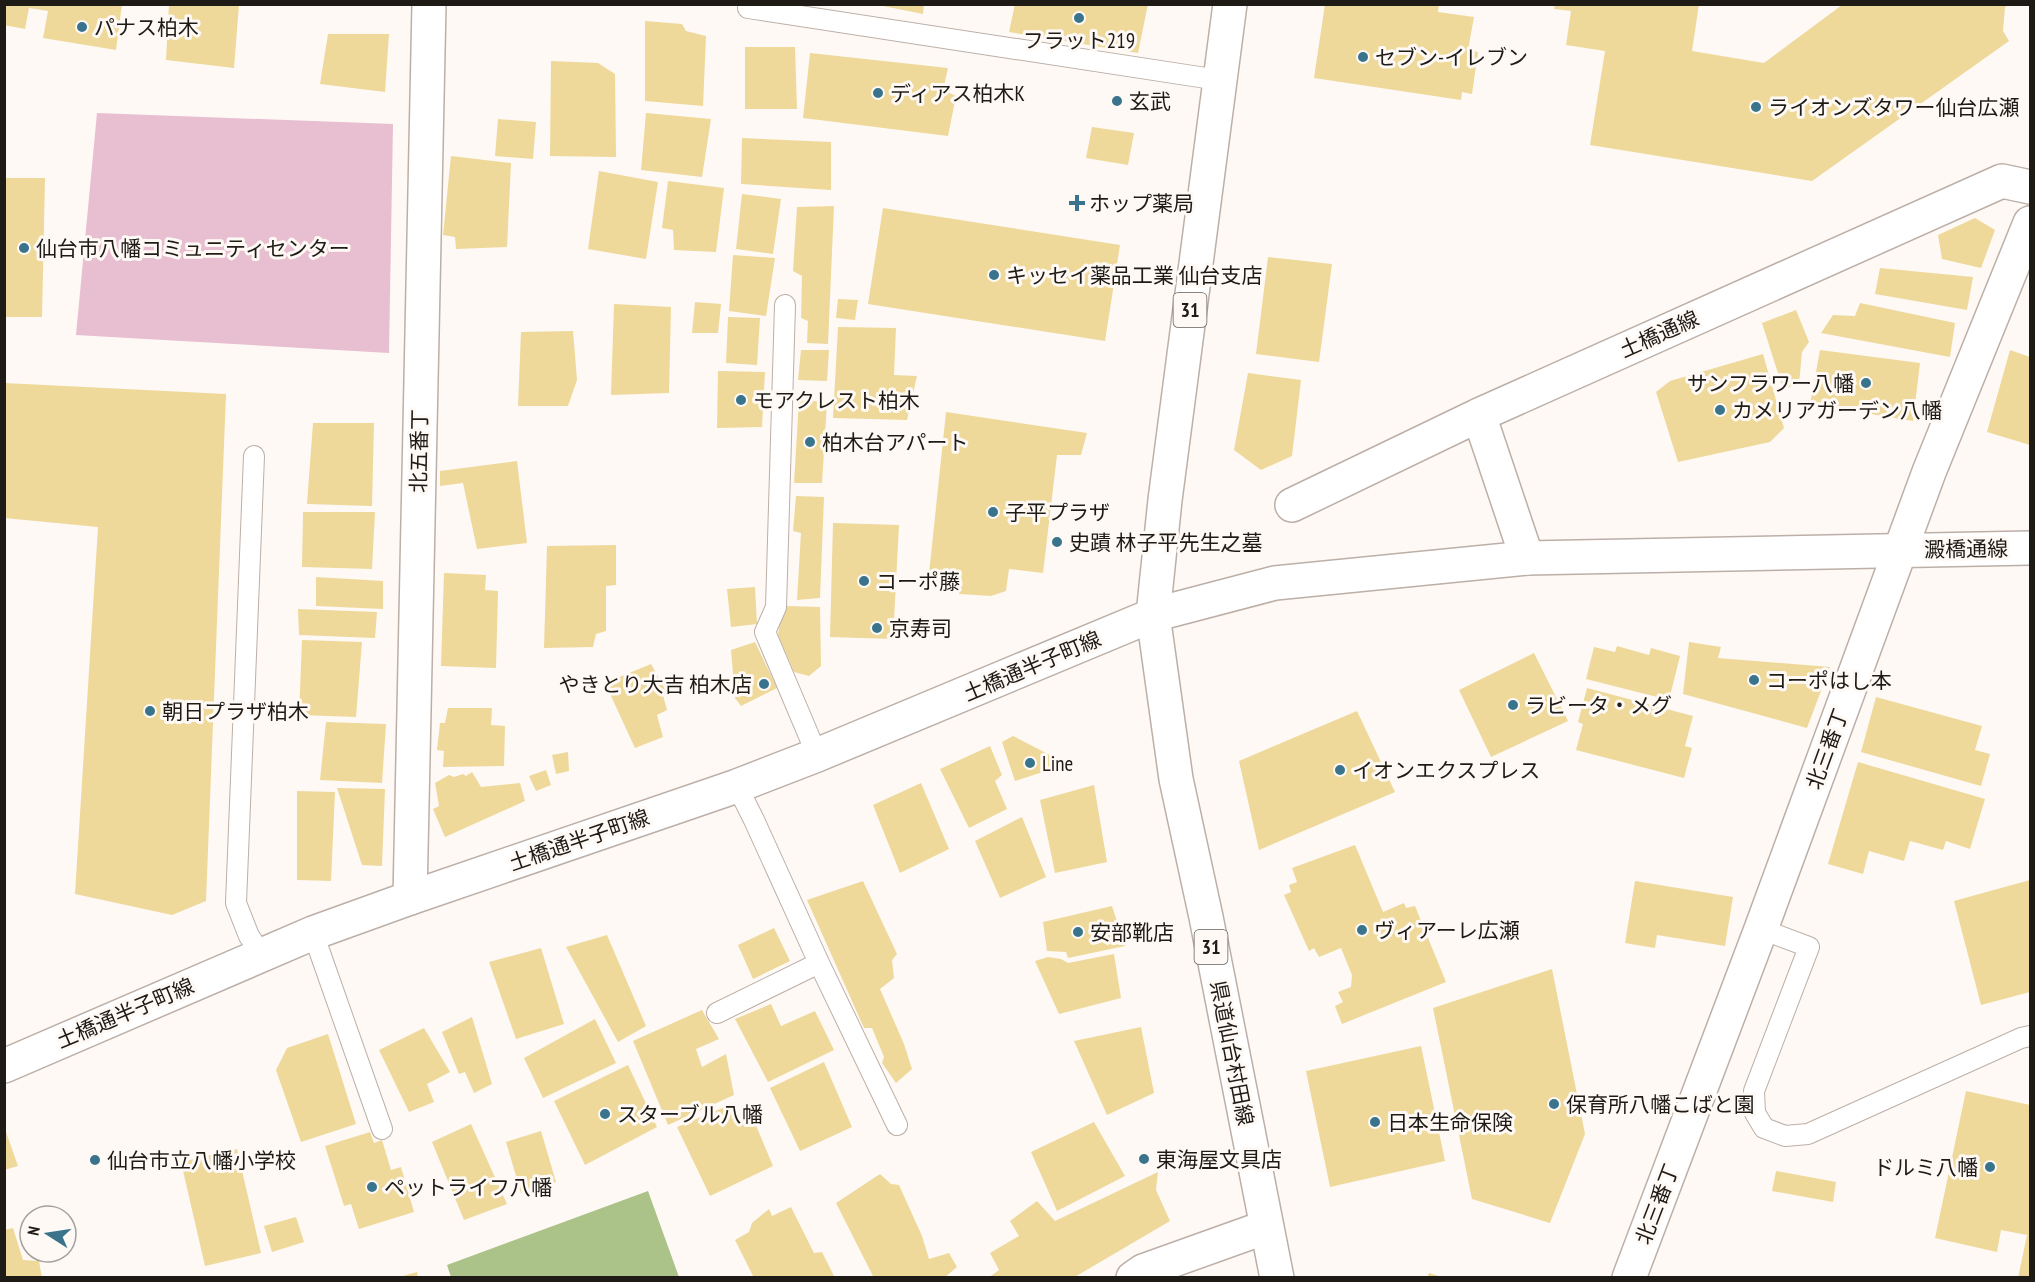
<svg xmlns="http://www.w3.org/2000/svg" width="2035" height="1282" font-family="'PT Sans Narrow','Noto Sans JP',sans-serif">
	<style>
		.green { fill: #e8bed1 }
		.water { fill: #abc288 }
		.building { fill: #eed99b }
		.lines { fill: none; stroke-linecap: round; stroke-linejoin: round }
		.service-casing { stroke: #bcafa7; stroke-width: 22 }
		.minor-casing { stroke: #bcafa7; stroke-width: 36 }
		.tertiary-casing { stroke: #bcafa7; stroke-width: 36 }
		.primary-casing { stroke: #bcafa7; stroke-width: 36 }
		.service { stroke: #fff; stroke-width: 20 }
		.minor { stroke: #fff; stroke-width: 33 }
		.tertiary { stroke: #fff; stroke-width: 33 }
		.primary { stroke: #fff; stroke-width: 33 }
		.poi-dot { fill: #39748c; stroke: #fef9f5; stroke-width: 2 }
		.labels { text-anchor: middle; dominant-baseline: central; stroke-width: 6; stroke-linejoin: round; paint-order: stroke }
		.shield { fill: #fef9f5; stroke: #615d59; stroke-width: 1.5 }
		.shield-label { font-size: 20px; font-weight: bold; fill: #1e1a16 }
		.poi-label { font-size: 21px; fill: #1e1a16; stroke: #fef9f5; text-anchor: start }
		.street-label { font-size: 21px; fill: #1e1a16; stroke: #fef9f5 }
	</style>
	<rect width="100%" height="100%" fill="#fef9f5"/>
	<path class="green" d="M97 113 393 124 389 353 76 335Z"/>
	<path class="water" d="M648 1191 679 1277H451L447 1265Z"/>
	<path class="building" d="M4 4H122L116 50 43 38 48 11 29 8 25 29 4 25Z
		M169 4H239L234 68 166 60Z
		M873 4H924L923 14Z
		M1015 4H1148L1138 53 1009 32Z
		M1325 4H1439L1438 12 1474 17 1468 50 1478 52 1472 94 1462 92 1461 100 1314 78Z
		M1555 4H1699L1692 51 1764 63 1842 5H2009L2005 7 2003 31 2009 41 1812 181 1590 145 1605 51 1566 45 1571 11 1554 9Z
		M645 21 682 24 686 31 706 36 703 106 645 101Z
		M328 34H389L385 92 320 84Z
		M745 47H795L797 109H745Z
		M810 53 948 68 943 90 956 96 948 136 803 118Z
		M551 61 598 63 615 74 616 157 550 156Z
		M646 113 711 119 702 177 641 170Z
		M498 119 536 122 533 159 495 156Z
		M1092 127 1134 133 1128 165 1086 158Z
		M742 138 831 142V190L741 184Z
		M451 156 511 163 507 247 456 249 455 237 443 235Z
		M599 171 658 182 646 259 588 249Z
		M4 178H45L42 317H4Z
		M668 181 724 188 716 252 674 250 673 230 662 228Z
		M742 194 781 199 773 254 736 249Z
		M834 206 828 344 807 343 808 321 801 318 802 276 793 271 797 207Z
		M883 208 1120 245 1105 341 868 304Z
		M1975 218 1995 230 1981 268 1942 259 1938 235Z
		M733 255 775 258 766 316 729 311Z
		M1268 257 1332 264 1319 362 1256 354Z
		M1880 268 1973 277 1967 310 1875 294Z
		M838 299 858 300 855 320 836 318Z
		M695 302 721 304 718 333H692Z
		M1860 303 1955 323 1950 357 1821 333 1833 315 1855 316Z
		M614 304 671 307 669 393 611 395Z
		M1796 310 1809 342 1802 352 1799 384 1783 389 1762 323Z
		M728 317 760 318 757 365 726 363Z
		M838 327 896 328 894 375 917 376 907 420 833 418Z
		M573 331 577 380 568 406H518L521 332Z
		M801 350H829L827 381 798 380Z
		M1820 350 1920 363 1913 421 1810 404Z
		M2010 350 2030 357V445L1987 432Z
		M1763 354 1784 428 1770 442 1678 462 1656 392 1670 381Z
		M718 371 765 372 762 427 717 428Z
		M1248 373 1301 380 1292 456 1261 470 1234 450Z
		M4 383 226 394 206 901 172 915 75 894 98 527 4 518Z
		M799 400 827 402 822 483H794Z
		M946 412 1087 433 1081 455H1057L1043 573 1009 569 1006 591 991 596 959 594 957 577 929 574Z
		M313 423H374L372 506 307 504Z
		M517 461 527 543 477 549 463 483 440 486V471Z
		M796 496 824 497 820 598 797 600 801 533 793 531Z
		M303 512H375L372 569 302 567Z
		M833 523 899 525 893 639 830 637Z
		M616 545V585L606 586V631L596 634 593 647 544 648 547 546Z
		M444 573 486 575 485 590 498 591 496 668 441 666Z
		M316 577 383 581V609L316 606Z
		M755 587 757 624 731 627 727 589Z
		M785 606 820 607 821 666 809 676 794 672 778 635 780 621Z
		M298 609 377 612 375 638 299 635Z
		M302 640 362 642 356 717 299 715Z
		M755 642 777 688 741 706 735 698 731 650Z
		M1689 642 1721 647 1718 658 1830 667 1807 728 1683 694Z
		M1617 646 1649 655 1651 648 1680 656 1669 700 1586 679 1594 647 1615 652Z
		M1534 653 1568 721 1491 757 1459 690Z
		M651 664 666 691 662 692 667 710 657 715 663 737 635 748 605 683Z
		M1587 688 1693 716 1685 746 1692 748 1684 778 1576 750 1583 724 1578 722Z
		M1876 697 1982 726 1975 750 1990 754 1981 786 1861 752Z
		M448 708H492L491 725 505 726 504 766 443 767 444 751 437 750 440 723H445Z
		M1357 711 1395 792 1259 850 1239 761Z
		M326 722 386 724 382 783 320 780Z
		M1013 736 1067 764 1015 781 1002 742Z
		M990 746 1002 775 995 781 1007 809 969 828 940 769Z
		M568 752 569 771 556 774 552 755Z
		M1858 762 1985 799 1970 849 1946 841 1943 850 1910 841 1904 861 1869 851 1863 874 1828 864Z
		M546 770 551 785 536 791 529 776Z
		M472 772 481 787 520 783 525 801 445 837 433 809 439 806 435 783 449 775 454 777 463 774 466 776Z
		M921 783 949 849 900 873 873 805Z
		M1094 785 1107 862 1055 873 1040 800Z
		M337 788 385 789 382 866 362 865Z
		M297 791 335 792 331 881 297 880Z
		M1022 817 1046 877 1000 898 975 841Z
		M1355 845 1383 912 1404 903 1406 908 1415 906 1446 982 1342 1024 1335 1006 1343 1002 1338 992 1351 987 1352 975 1341 948 1319 957 1314 948 1309 951 1284 895 1291 892 1289 885 1297 882 1292 868Z
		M2030 880V992L1981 1005 1954 901Z
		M863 881 897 954 892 960 894 978 880 989 904 1044 912 1069 896 1083 882 1063 884 1057 872 1028H864L807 900Z
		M1635 881 1733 897 1725 946 1657 935 1655 948 1625 943Z
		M1112 906 1125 946 1068 958 1066 952 1047 951 1043 922Z
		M774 928 790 961 753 979 738 945Z
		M607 935 646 1026 618 1042 566 947Z
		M541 948 564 1024 516 1039 489 962Z
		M1114 954 1121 998 1059 1014 1035 961 1048 957 1061 959 1068 963Z
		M1552 969 1585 1134 1550 1223 1472 1199 1433 1008Z
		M771 1004 781 1026 815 1011 834 1050 768 1082 735 1019Z
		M702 1010 719 1039 696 1049 702 1067 726 1054 734 1095 668 1125 633 1041Z
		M472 1017 492 1084 474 1093 465 1072 459 1074 442 1032Z
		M595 1019 616 1063 543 1098 524 1058Z
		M1141 1027 1154 1093 1107 1115 1074 1041Z
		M424 1028 450 1072 427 1084 434 1102 409 1112 379 1050Z
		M328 1034 356 1124 301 1142 276 1070 287 1048Z
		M1421 1046 1445 1161 1330 1187 1306 1071Z
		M824 1062 852 1127 800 1151 770 1088Z
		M628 1065 657 1127 585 1165 554 1101Z
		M1966 1091 2030 1105V1278H2018L2027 1235 2001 1230 1997 1252 1935 1238Z
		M732 1104 746 1125 755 1123 773 1166 710 1196 677 1127Z
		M1094 1122 1125 1176 1057 1211 1031 1152Z
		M471 1124 507 1204 464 1220 432 1142Z
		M541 1131 556 1182 521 1193 506 1142Z
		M4 1132H6L18 1166 4 1170Z
		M370 1132 374 1143 382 1140 391 1170 401 1167 414 1212 359 1229 351 1204 344 1206 325 1146Z
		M237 1149 261 1253 205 1266 181 1162Z
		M1776 1171 1836 1182 1833 1202 1772 1191Z
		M1158 1172 1156 1190 1170 1221 1073 1278H988L999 1270 990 1253 1019 1236 1010 1221 1037 1201 1055 1221Z
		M880 1174 891 1184 899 1185 922 1236 929 1259 949 1253 957 1267 944 1278H874L836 1203Z
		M791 1207 814 1253 822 1252 835 1278H754L735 1240 749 1232 752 1223 769 1209 772 1216Z
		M296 1217 304 1242 272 1252 264 1226Z
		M13 1228 23 1260 39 1261 42 1278H4V1230Z
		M417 1272 418 1278H399V1277Z
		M1429 1273 1442 1277V1278H1427Z"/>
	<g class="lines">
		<defs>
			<path id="service" d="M748 8 1219 80
				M785 305 776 607 765 632 817 755
				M254 456 236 903 249 936 262 955
				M737 786 754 820 819 963 897 1125
				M1761 929 1809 947 1754 1091 1755 1113 1764 1128 1785 1136 1808 1134 2021 1038 2030 1036
				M313 933 382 1129
				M717 1013 819 963"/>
			<path id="minor" d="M1479 415 1527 558
				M1292 505 1479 415 2002 181 2030 187
				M410 898 429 4
				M1133 1278 1143 1271 1266 1227
				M1629 1278 1761 929 1929 472 2030 223"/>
			<path id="tertiary" d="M4 1066 313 933 410 898 737 786 817 755 1153 615 1275 583 1527 558 2030 548"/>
			<path id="primary" d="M1230 4 1165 500 1153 615 1176 779 1206 917 1277 1278"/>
		</defs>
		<use href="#service" class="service-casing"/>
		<use href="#minor" class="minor-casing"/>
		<use href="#tertiary" class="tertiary-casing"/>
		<use href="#primary" class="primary-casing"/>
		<use href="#service" class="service"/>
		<use href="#minor" class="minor"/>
		<use href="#tertiary" class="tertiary"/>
		<use href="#primary" class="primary"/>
	</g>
	<g class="poi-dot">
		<circle cx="1079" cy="18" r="6"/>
		<circle cx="82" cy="27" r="6"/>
		<circle cx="1363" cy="57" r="6"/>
		<circle cx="878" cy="93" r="6"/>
		<circle cx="1117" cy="101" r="6"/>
		<circle cx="1756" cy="107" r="6"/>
		<path d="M1074 194h6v6h6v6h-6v6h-6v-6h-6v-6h6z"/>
		<circle cx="24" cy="248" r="6"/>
		<circle cx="994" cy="275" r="6"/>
		<circle cx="1866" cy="383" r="6"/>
		<circle cx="741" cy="400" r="6"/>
		<circle cx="1720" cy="410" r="6"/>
		<circle cx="810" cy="442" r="6"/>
		<circle cx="993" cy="512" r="6"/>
		<circle cx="1057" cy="542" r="6"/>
		<circle cx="864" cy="581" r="6"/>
		<circle cx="877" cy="628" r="6"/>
		<circle cx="1754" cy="680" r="6"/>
		<circle cx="764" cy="684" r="6"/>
		<circle cx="1513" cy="705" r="6"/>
		<circle cx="150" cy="711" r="6"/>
		<circle cx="1030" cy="763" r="6"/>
		<circle cx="1340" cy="770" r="6"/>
		<circle cx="1362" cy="930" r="6"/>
		<circle cx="1078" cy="932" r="6"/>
		<circle cx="1554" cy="1104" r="6"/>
		<circle cx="605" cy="1114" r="6"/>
		<circle cx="1375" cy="1122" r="6"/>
		<circle cx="1144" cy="1159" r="6"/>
		<circle cx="95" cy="1160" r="6"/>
		<circle cx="1990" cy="1167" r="6"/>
		<circle cx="372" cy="1187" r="6"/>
	</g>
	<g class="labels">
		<g class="shield">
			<rect x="1173.5" y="293" width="33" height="34" rx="4.5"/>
			<rect x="1194.5" y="930" width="33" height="34" rx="4.5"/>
		</g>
		<g class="shield-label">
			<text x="1190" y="310">31</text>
			<text x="1211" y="947">31</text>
		</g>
		<g class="poi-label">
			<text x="94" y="27">パナス柏木</text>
			<text x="1079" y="40" text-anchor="middle">フラット219</text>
			<text x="1375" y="57">セブン-イレブン</text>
			<text x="890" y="93">ディアス柏木K</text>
			<text x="1129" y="101">玄武</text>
			<text x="1768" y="107">ライオンズタワー仙台広瀬</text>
			<text x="1089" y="203">ホップ薬局</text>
			<text x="36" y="248">仙台市八幡コミュニティセンター</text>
			<text x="1006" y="275">キッセイ薬品工業 仙台支店</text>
			<text x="1854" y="383" text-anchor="end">サンフラワー八幡</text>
			<text x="753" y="400">モアクレスト柏木</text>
			<text x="1732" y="410">カメリアガーデン八幡</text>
			<text x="822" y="442">柏木台アパート</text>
			<text x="1005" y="512">子平プラザ</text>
			<text x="1069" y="542">史蹟 林子平先生之墓</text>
			<text x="876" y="581">コーポ藤</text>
			<text x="889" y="628">京寿司</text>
			<text x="1766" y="680">コーポはし本</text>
			<text x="752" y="684" text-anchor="end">やきとり大吉 柏木店</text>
			<text x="1525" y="705">ラビータ・メグ</text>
			<text x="162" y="711">朝日プラザ柏木</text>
			<text x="1042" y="763">Line</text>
			<text x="1352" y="770">イオンエクスプレス</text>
			<text x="1374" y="930">ヴィアーレ広瀬</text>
			<text x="1090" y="932">安部靴店</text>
			<text x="1566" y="1104">保育所八幡こばと園</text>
			<text x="617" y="1114">スターブル八幡</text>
			<text x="1387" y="1122">日本生命保険</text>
			<text x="1156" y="1159">東海屋文具店</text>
			<text x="107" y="1160">仙台市立八幡小学校</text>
			<text x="1978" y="1167" text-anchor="end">ドルミ八幡</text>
			<text x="384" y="1187">ペットライフ八幡</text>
		</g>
		<g class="street-label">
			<text transform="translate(1659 334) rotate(-24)">土橋通線</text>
			<text transform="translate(419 451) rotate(-89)">北五番丁</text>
			<text transform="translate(1966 549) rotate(-1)">澱橋通線</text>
			<text transform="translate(1032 666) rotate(-23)">土橋通半子町線</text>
			<text transform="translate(1827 749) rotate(-70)">北三番丁</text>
			<text transform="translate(579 840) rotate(-19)">土橋通半子町線</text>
			<text transform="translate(125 1013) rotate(-23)">土橋通半子町線</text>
			<text transform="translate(1232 1053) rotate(79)">県道仙台村田線</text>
			<text transform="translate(1657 1204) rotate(-69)">北三番丁</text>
		</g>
	</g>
	<rect width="2035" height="1282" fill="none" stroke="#1e1a16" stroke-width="12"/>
	<g transform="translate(48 1234) rotate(282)"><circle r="28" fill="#fef9f5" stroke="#a4a09c" stroke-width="1.5"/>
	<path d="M0-4.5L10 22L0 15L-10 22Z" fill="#39748c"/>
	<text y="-9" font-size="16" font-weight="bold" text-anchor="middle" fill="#1e1a16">N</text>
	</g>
</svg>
